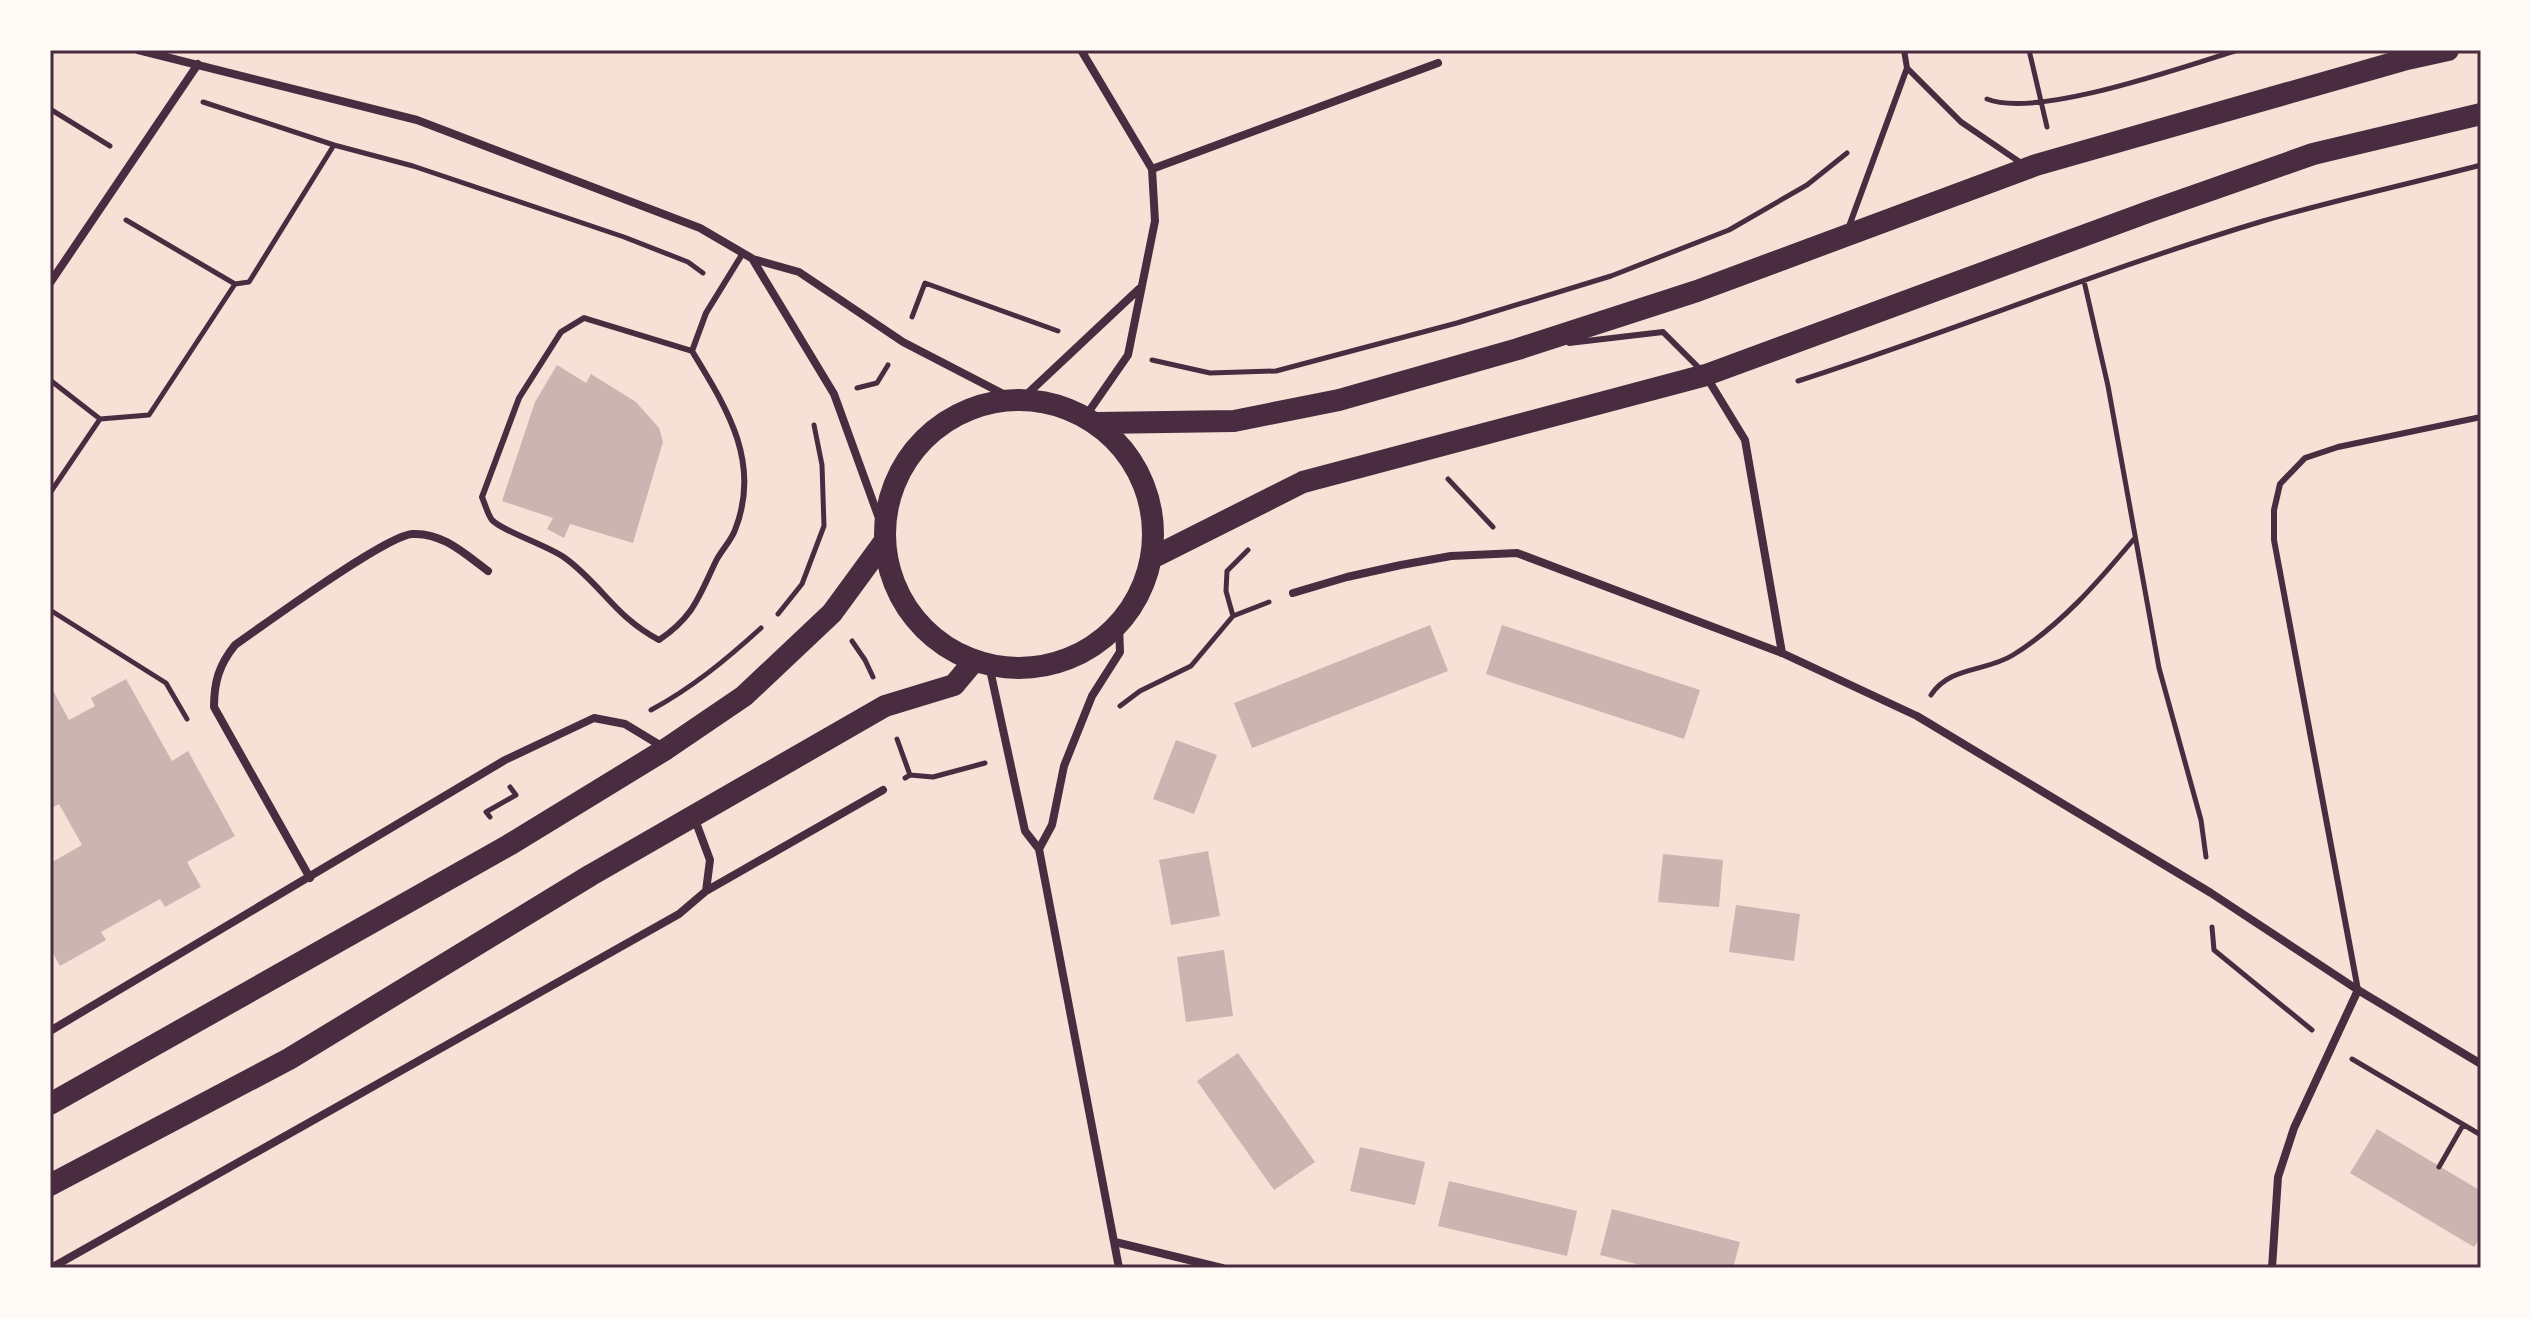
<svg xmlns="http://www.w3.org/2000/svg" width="2531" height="1318" font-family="Figtree,sans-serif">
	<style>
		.building { fill: #ccb4b1 }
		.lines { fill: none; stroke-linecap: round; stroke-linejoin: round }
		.path { stroke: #4a2c40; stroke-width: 5 }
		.service { stroke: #4a2c40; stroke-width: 6 }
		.minor { stroke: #4a2c40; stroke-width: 8 }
		.trunk { stroke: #4a2c40; stroke-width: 22 }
		.neatline { fill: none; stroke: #4a2c40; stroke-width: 3 }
	</style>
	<rect width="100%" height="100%" fill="#f7e1d7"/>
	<path class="building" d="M557 365 586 383 591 374 636 402 659 428 663 442 633 543 570 524 564 538 547 529 553 518 502 501 535 402Z
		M1430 625 1448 671 1252 748 1234 703Z
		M1502 625 1700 690 1684 739 1486 674Z
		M126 679 172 761 188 751 235 836 187 862 201 887 165 907 160 899 101 932 106 940 60 966 50 948V859L52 858 54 861 82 845 59 804 50 809V685L69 720 95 706 91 698Z
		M1176 740 1217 755 1194 814 1153 799Z
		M1208 851 1220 916 1171 925 1159 860Z
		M1663 854 1723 860 1719 907 1658 902Z
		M1736 905 1800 914 1794 961 1729 952Z
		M1224 950 1233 1016 1186 1022 1177 957Z
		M1238 1053 1315 1162 1274 1190 1197 1081Z
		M2377 1129 2481 1191V1236L2474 1247 2350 1173Z
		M1360 1147 1425 1162 1415 1205 1350 1191Z
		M1449 1181 1577 1211 1567 1256 1438 1226Z
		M1612 1209 1740 1242 1733 1268H1653L1600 1255Z"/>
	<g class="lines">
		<path class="path" d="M2029 50 2047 127
			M1987 99C2036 119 2183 67 2238 50
			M203 102 334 145 413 166 624 237 688 262 703 273
			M50 109 110 146
			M126 220 235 284
			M2084 281 2108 386 2159 668 2201 820 2206 857
			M912 317 925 283 1058 331
			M1152 360 1210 373 1276 371 1457 323 1611 276 1729 230 1807 185 1847 153
			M50 380 100 419 149 415 235 284 249 282 334 145
			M1798 381C1954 331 2106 268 2263 221 2335 200 2409 184 2481 165
			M857 388 877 383 888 365
			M1448 479 1493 527
			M50 493 100 419
			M50 610 166 683 187 719
			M778 614 802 584 824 526 822 465 814 425
			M1233 616 1226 591 1227 571 1248 550
			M852 641 865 660 873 677
			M1931 695C1950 666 1986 672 2013 655 2061 625 2098 582 2134 539
			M1120 706 1140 691 1191 666 1233 616 1269 602
			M651 710C692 688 727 659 761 628
			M897 739 910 775
			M905 778 910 775 933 777 985 763
			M490 817 486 812 516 795 510 787
			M2212 927 2214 950 2312 1030
			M2352 1059 2481 1135
			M2439 1167 2463 1125"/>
		<path class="service" d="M1907 68 1961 122 2024 165
			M1848 229 1907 68 1904 50
			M1569 343 1663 332 1701 370
			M692 351 584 318 561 332 519 398 482 497C485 504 488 515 492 520 502 531 549 546 565 558 602 585 615 617 659 640 694 616 698 598 716 561 721 551 731 541 735 530 762 462 726 407 692 351L706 313 743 253
			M2358 990 2274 540V510L2280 484 2305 458 2338 447 2481 417"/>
		<path class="minor" d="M138 50 417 120 700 228 753 259 799 272 903 342 1013 399
			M1081 50 1152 169 1155 221 1128 355 1085 417
			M1152 169 1438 63
			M753 260 834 394 884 532
			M50 283 198 64
			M1706 376 1745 440 1782 653
			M1023 398 1139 289
			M1293 593 1347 577 1401 565 1451 556 1517 553 1782 653 1917 716 2211 893 2358 990 2481 1064
			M989 665 1025 831 1039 849 1119 1268
			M1039 849 1052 825 1064 766 1092 696 1120 652 1119 625
			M310 878 214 707C214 682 219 665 235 645 265 624 385 536 412 534 442 532 465 554 488 571
			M706 891 883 790
			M50 1031 505 760 594 718 625 724 663 747
			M1115 1242 1222 1268
			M51 1268 679 914 706 891 710 860 694 817
			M2272 1268 2278 1177 2294 1128 2358 990"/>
		<path class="trunk" d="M885 534a134 134 0 1 1 268 0a134 134 0 1 1-268 0Z
			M1098 423 1234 421 1339 400 1518 349 1697 291 2036 165 2407 59 2448 50
			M1152 558 1303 482 1706 375 2148 212 2313 154 2481 114
			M50 1104 509 845 666 749 744 696 832 613 884 542
			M50 1185 289 1059 591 875 885 706 954 685 974 661"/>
	</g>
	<rect width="2531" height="1318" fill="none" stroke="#fffaf5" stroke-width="104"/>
	<rect x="52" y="52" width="2427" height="1214" class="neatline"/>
</svg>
